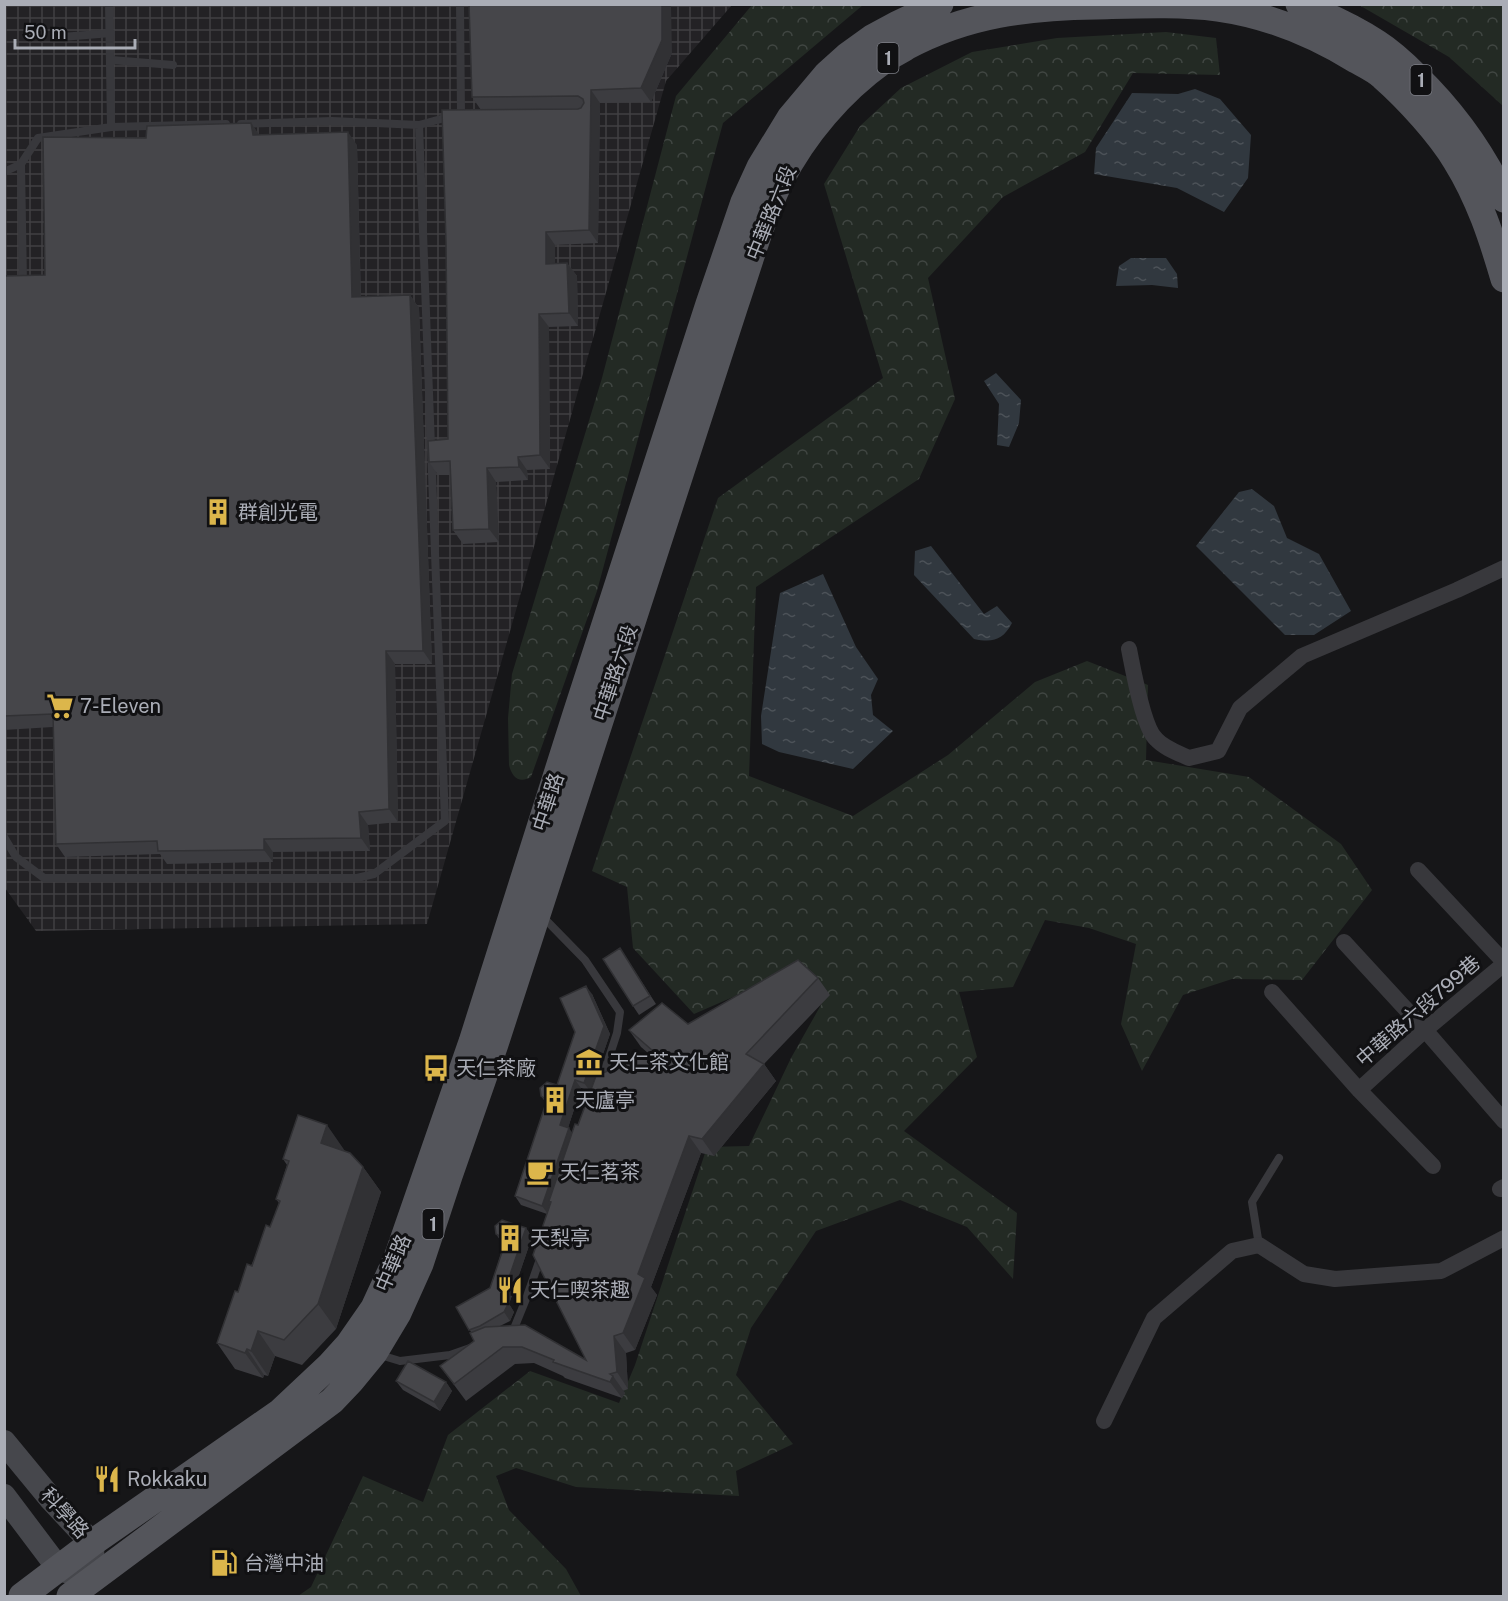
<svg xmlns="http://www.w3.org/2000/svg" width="1508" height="1601" font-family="'Public Sans','Noto Sans TC',sans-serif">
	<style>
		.industrial { fill: url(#industrial-grid) }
		.forest { fill: url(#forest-crowns) }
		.water { fill: url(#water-ripples) }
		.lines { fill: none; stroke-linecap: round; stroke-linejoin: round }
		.lane { stroke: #38383c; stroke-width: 8 }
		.street { stroke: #38383c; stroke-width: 16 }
		.secondary { stroke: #46474c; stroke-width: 24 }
		.primary { stroke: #54555b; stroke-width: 27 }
		.wall { fill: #3c3c40 }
		.shaded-wall { fill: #313134 }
		.building { fill: #46464a; stroke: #313134; stroke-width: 1.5 }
		.labels { text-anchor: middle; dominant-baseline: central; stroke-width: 6; stroke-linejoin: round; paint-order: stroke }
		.shield { fill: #111113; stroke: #7c7e85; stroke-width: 1.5 }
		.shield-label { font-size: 18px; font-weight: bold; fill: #aaadb6 }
		.street-label { font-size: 20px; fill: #aaadb6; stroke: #111113 }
		.poi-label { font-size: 20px; fill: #aaadb6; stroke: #111113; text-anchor: start }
	</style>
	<defs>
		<pattern id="industrial-grid" width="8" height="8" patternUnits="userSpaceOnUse" patternTransform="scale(1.5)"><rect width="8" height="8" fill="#232225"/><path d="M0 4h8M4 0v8" fill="none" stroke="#403f42"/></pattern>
		<pattern id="forest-crowns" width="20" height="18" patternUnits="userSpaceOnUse" patternTransform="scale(1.5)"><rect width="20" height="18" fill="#232a24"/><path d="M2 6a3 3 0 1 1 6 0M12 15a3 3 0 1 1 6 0" fill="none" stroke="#404642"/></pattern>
		<pattern id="water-ripples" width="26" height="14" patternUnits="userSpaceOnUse" patternTransform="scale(1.5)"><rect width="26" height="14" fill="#31383f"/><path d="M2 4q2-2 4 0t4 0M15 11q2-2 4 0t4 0" fill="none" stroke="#4c5258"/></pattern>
	</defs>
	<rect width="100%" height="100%" fill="#161618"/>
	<path class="industrial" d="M4 5H732L666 81 427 924 36 931 5 888Z"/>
	<path class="forest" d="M752 5H863L723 123 597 591 531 777C519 784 512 777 509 765L508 718 512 674 602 378 676 96Z
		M1359 5H1503V106L1449 57Z
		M1166 32 1216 38 1220 75 1133 73 1085 152 1003 197 928 278 955 399 919 479 756 587 749 776 853 816 948 755 1035 682 1087 661 1148 685 1146 760 1249 777 1341 844 1372 890 1302 980 1232 979 1183 995 1142 1071 1121 1024 1136 944 1089 928 1045 920 1013 987 959 992 977 1057 904 1131 1017 1213 1013 1279 967 1227 900 1200 816 1231 751 1328 736 1375 793 1444 736 1471 739 1496 576 1487 516 1468 496 1476 509 1510 566 1569 581 1596H298L311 1587 363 1476 423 1502 448 1435 530 1371 619 1403 635 1365 707 1147 749 1146 791 1058 826 996 790 972 694 1014 633 948 627 887 592 871 718 498 883 378 824 184 860 126 901 88 972 52 1057 38Z"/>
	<path class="water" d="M1195 89 1220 99 1251 135 1248 178 1224 212 1177 188 1094 174 1096 148 1132 93 1178 94Z
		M1131 258H1166L1177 274 1178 288 1152 285 1116 286 1119 266Z
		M996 373 1021 400 1019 423 1009 447 997 445 999 404 984 381Z
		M1252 489 1274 506 1287 538 1319 554 1351 611 1314 635H1285L1196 546 1239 492Z
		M931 546 984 614 997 606 1012 623C1003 640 993 643 974 639L914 575 915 551Z
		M823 574 856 647 878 679 871 695 873 715 893 731 853 769 779 752 762 744 761 716 780 593Z"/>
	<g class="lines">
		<path class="lane" d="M109 4 111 127
			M460 4 461 114
			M62 37 111 33
			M111 60 173 65
			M241 124 332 121 419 125 452 116
			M4 172 21 164 38 138 111 127 226 124
			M4 282 23 281 21 164
			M4 837 16 857 44 878H357L374 874 445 821 419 125
			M542 916 585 960 620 1012 617 1033 601 1082
			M1259 1245 1252 1202 1279 1158
			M510 1332 513 1331 526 1299 541 1256
			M377 1354 400 1361 450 1355 470 1348"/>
		<path class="street" d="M1129 649C1133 669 1143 727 1156 739 1164 748 1178 753 1189 758L1218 751 1240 708 1302 656 1457 590 1504 568
			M1418 870 1504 962
			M1344 942 1425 1030 1504 1121
			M1272 992 1359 1090 1433 1166
			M1359 1090 1425 1030 1504 964
			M1500 1189 1504 1187
			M1104 1421 1154 1318 1232 1251 1259 1245 1304 1274 1335 1279 1441 1271 1504 1238"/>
		<path class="secondary" d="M4 1442 51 1499 92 1543 93 1579 59 1569 4 1496"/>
		<path class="primary" d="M1299 4C1326 15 1353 27 1377 43 1391 52 1404 64 1416 76 1453 112 1482 152 1504 199
			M22 1596 92 1543 280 1412 330 1365 349 1344 374 1308 397 1258 472 1042 576 714 709 304 744 202 760 167 790 118 827 74 847 56 872 38 898 24 940 4
			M70 1596 332 1401 351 1381 374 1353 398 1313 420 1264 449 1176 495 1044 735 305C749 264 761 220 780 181 804 134 841 91 883 61 890 55 899 52 906 47 967 14 1028 7 1096 6 1137 5 1178 3 1218 8 1268 15 1314 34 1356 60 1365 65 1376 70 1383 77 1407 98 1440 134 1456 161 1479 198 1492 238 1504 279"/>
	</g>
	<path class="wall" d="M672 53 651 102 600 103 598 243 555 245V264L567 263 577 276 578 326 549 327 550 469 527 470 528 480 496 482 499 542 463 544 453 530 450 475H438L429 462 448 439 481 110 472 97Z
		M251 123 259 135 357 145 361 297 410 295 419 308 432 664H395L398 822 368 825 370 851 273 852V862L167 864 160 854 65 857 56 844 53 727 4 730V276L45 275 146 138Z
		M620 948 656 1004 639 1015 633 1006Z
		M818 978 830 995 764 1064 776 1081 714 1156 701 1153 651 1287 657 1295 635 1350 626 1353 628 1389 623 1391 625 1393 622 1398 565 1378 563 1376 534 1363 515 1364 466 1401 440 1366 474 1341 471 1332 456 1307 490 1288 504 1244 502 1243 496 1234 526 1228 532 1237 509 1304 514 1312 510 1321 500 1326 586 1360 547 1214 521 1205 515 1196 546 1103 541 1096 557 1085 592 994 610 1034 590 1091 581 1088 568 1128 572 1133 648 1053 641 1047 629 1030 688 1024Z
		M344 1151 363 1167 381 1192 336 1329 302 1365 275 1356 268 1376 264 1375 263 1378 235 1369 217 1343 238 1292 270 1227 279 1203 276 1199 287 1165 283 1159Z
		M396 1381 446 1382 452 1391 440 1411 403 1390Z"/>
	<path class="shaded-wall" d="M662 4H671L672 53 651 102 641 88Z
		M591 90 600 103 598 243 589 230Z
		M251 123 260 136 253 135Z
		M348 132 357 145 361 310 352 297Z
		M546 232 555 245V278L546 264Z
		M567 263 577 276 578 326 569 313Z
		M410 295 419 308 432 664 423 651Z
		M539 314 549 327 550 469 540 455Z
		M518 457 527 470 528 480 519 467Z
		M487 468 496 482 499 542 489 529Z
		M386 651 395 664 398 822 389 809Z
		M359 812 368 825 370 851 361 838Z
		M264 839 273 852V862L264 850Z
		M586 986 592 994 610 1034 590 1091 584 1083Z
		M764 1064 776 1081 714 1156 702 1139Z
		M575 1080 581 1088 566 1134 560 1125Z
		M327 1125 345 1151 321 1143Z
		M569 1128 575 1137 551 1202 549 1201 551 1205 548 1214 542 1206Z
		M689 1136 701 1153 651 1287 657 1295 635 1350 623 1333 638 1274Z
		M363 1167 381 1192 336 1329 318 1304Z
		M526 1228 532 1237 509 1304 514 1312 510 1321 504 1312 501 1301Z
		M258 1331 275 1356 268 1376 251 1351Z
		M614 1336 626 1353 628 1389 617 1372Z
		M247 1349 264 1375 263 1378 245 1353Z
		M613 1376 625 1393 622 1398 610 1382Z
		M446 1382 452 1391 440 1411 434 1402Z"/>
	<path class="building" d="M469 4H662V40L641 88 591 90 589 230 546 232V264L567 263 569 313 539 314 540 455 518 457 519 467 487 468 489 529 453 530 450 461 429 462 428 441 448 439 446 242 442 110 578 109 581 108 584 103 583 99 578 96 472 97Z
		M251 123 253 135 348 132 352 297 410 295 423 651H386L389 809 359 812 361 838 264 839V850L158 851 157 841 56 844 53 714 4 716V276L45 275 43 137 146 138 147 126Z
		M620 948 650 996 633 1006 603 959Z
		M798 960 818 978 746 1054 764 1064 702 1139 689 1136 638 1274 645 1278 623 1333 614 1336 617 1372 610 1374 613 1376 610 1382 553 1362 554 1360 522 1347H503L454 1384 440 1366 474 1341 470 1333 485 1327 525 1325 586 1360 533 1255 551 1202 549 1201 575 1124 578 1125 596 1076 653 1051 629 1030 662 1003 688 1024Z
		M586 986 604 1026 584 1083 575 1080 560 1125 569 1128 542 1206 515 1196 547 1100 541 1096 540 1088 547 1082 557 1085 575 1032 560 998Z
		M298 1115 327 1125 321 1143 350 1153 363 1167 318 1304 284 1340 258 1331 251 1351 247 1349 245 1353 217 1343 235 1291 238 1292 247 1264 252 1266 266 1225 270 1227 280 1201 276 1199 289 1161 283 1159Z
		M502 1220 526 1228 501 1301 508 1304 504 1312 480 1326 469 1330 456 1307 490 1288 506 1240 496 1234 495 1226Z
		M408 1361 446 1382 434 1402 396 1381Z"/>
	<defs>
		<symbol id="building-bare" viewBox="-9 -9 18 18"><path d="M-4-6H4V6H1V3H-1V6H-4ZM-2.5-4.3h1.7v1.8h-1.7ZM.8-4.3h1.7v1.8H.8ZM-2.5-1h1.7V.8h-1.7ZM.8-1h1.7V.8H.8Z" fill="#dcb64b" stroke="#111113" stroke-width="2.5" paint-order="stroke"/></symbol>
		<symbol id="supermarket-bare" viewBox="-9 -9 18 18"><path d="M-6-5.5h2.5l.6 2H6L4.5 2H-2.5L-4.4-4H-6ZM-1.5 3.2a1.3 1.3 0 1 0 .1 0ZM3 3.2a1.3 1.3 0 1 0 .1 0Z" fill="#dcb64b" stroke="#111113" stroke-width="2.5" paint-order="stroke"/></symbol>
		<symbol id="museum-bare" viewBox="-9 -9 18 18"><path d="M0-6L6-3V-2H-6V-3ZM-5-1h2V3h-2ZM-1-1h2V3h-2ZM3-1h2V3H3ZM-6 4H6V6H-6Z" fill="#dcb64b" stroke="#111113" stroke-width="2.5" paint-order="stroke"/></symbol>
		<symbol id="bus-bare" viewBox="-9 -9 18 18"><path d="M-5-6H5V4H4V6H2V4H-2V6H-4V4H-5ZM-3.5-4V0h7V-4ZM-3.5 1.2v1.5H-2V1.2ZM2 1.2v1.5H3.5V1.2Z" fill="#dcb64b" stroke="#111113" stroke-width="2.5" paint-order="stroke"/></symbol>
		<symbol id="cafe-bare" viewBox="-9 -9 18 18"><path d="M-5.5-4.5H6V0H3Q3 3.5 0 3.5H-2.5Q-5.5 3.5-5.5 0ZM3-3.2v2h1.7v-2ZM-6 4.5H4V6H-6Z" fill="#dcb64b" stroke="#111113" stroke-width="2.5" paint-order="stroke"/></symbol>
		<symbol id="restaurant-bare" viewBox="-9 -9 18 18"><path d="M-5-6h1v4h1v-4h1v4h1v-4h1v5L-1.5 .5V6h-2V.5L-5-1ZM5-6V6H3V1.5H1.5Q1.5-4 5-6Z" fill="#dcb64b" stroke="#111113" stroke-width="2.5" paint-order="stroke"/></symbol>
		<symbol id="fuel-bare" viewBox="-9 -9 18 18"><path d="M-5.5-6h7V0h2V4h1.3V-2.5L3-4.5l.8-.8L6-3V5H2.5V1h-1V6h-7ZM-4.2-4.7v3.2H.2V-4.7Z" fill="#dcb64b" stroke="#111113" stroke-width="2.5" paint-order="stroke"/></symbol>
	</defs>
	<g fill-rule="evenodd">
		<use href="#building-bare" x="199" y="493" width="38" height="38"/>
		<use href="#supermarket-bare" x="41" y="687" width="38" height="38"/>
		<use href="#museum-bare" x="570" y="1043" width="38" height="38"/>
		<use href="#bus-bare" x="417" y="1049" width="38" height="38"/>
		<use href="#building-bare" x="536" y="1081" width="38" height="38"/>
		<use href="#cafe-bare" x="521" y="1153" width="38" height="38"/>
		<use href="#building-bare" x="491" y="1219" width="38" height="38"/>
		<use href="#restaurant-bare" x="491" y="1271" width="38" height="38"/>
		<use href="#restaurant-bare" x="88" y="1460" width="38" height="38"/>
		<use href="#fuel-bare" x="205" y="1544" width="38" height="38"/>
	</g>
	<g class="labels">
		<g class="shield">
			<rect x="877.5" y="43" width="21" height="30" rx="4.5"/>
			<rect x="1410.5" y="65" width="21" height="30" rx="4.5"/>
			<rect x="422.5" y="1209" width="21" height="30" rx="4.5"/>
		</g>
		<g class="shield-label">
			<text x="888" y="58">1</text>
			<text x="1421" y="80">1</text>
			<text x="433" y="1224">1</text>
		</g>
		<g class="street-label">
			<text transform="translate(771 213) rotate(-68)">中華路六段</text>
			<text transform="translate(615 673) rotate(-72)">中華路六段</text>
			<text transform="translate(548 802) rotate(-72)">中華路</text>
			<text transform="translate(1418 1011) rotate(-41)">中華路六段799巷</text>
			<text transform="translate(393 1263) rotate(-67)">中華路</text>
			<text transform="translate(65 1513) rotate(48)">科學路</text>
		</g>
		<g class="poi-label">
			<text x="238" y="512">群創光電</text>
			<text x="80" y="706">7-Eleven</text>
			<text x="609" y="1062">天仁茶文化館</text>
			<text x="456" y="1068">天仁茶廠</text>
			<text x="575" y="1100">天廬亭</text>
			<text x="560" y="1172">天仁茗茶</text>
			<text x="530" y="1238">天梨亭</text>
			<text x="530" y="1290">天仁喫茶趣</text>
			<text x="127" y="1479">Rokkaku</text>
			<text x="244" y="1563">台灣中油</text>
		</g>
	</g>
	<rect width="1508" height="1601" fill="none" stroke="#aaadb6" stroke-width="12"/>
	<path d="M15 39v9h120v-9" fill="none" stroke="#aaadb6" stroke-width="3"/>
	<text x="24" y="39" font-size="18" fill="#aaadb6" stroke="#111113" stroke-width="4.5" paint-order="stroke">50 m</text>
</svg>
